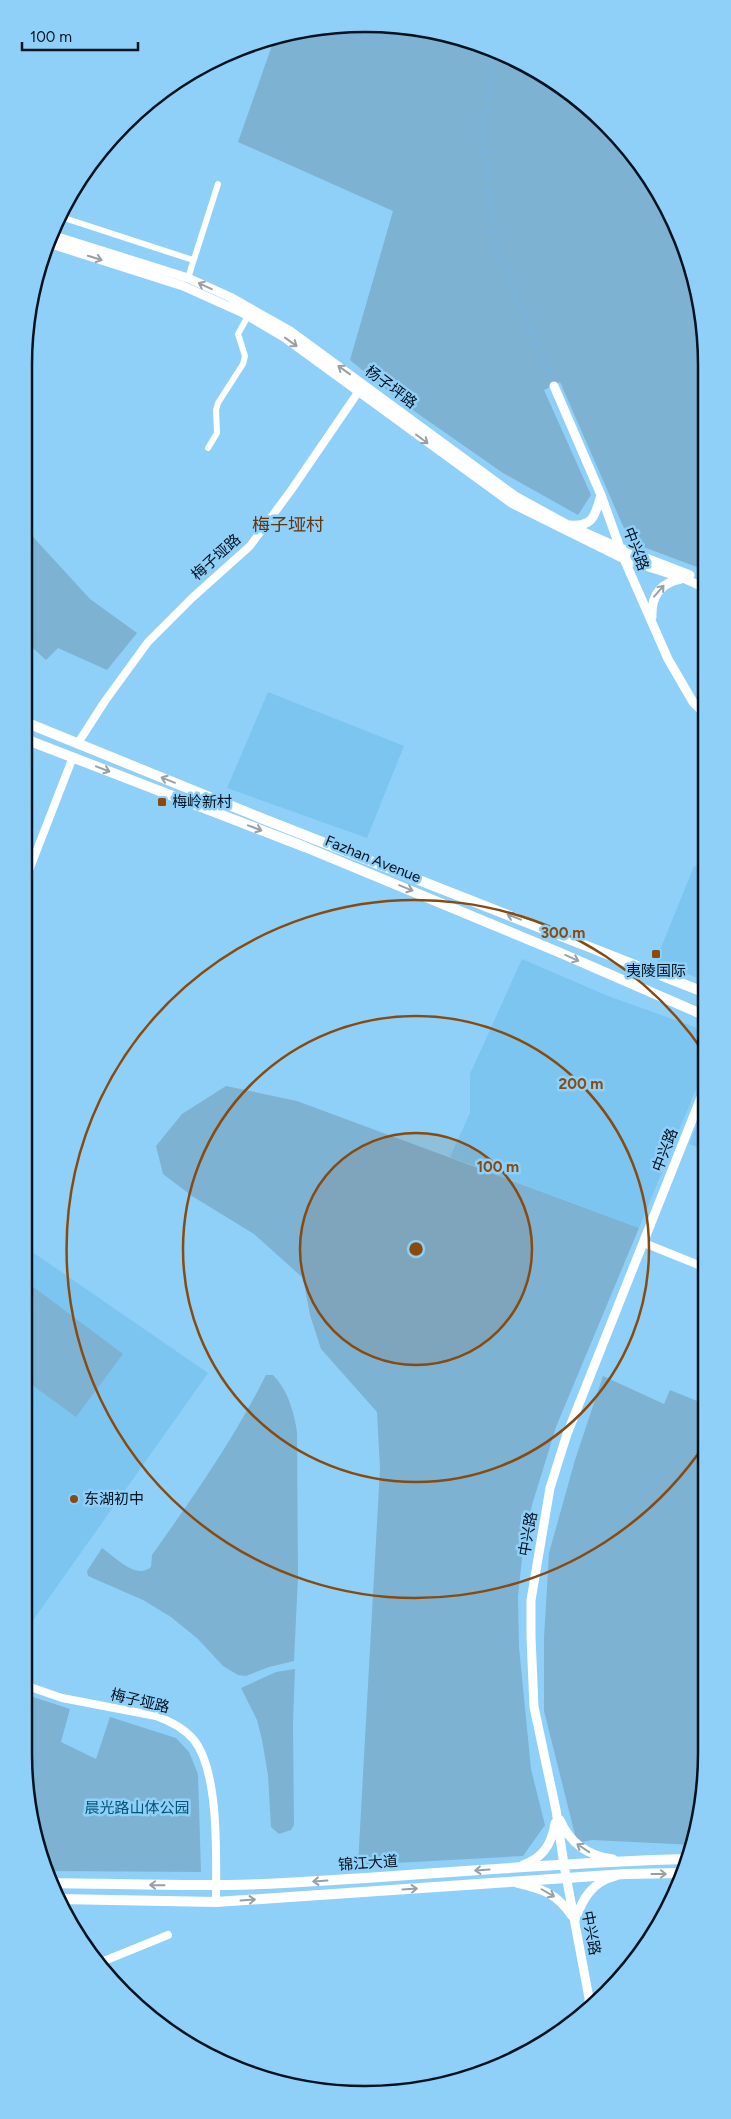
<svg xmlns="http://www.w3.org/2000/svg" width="731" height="2119" font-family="Figtree,'Noto Sans SC',sans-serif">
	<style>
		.built { fill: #7cc5f1 }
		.green { fill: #7db2d3 }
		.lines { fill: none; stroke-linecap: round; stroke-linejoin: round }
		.secondary-tunnel { stroke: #7ab3d7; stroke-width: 9; stroke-dasharray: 9 4.5; stroke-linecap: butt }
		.minor { stroke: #fff; stroke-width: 6 }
		.tertiary { stroke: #fff; stroke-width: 8 }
		.secondary { stroke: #fff; stroke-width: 9 }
		.primary { stroke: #fff; stroke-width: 10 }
		.trunk { stroke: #fff; stroke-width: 10 }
		.oneway { stroke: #99a0a5 }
		.ring { fill: none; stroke: #894a10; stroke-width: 2.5 }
		.poi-dot { fill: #894a10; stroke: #8fd0f8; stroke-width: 2 }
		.labels { text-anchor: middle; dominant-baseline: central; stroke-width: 5; stroke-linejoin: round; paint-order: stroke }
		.street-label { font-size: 15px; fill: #00111f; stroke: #8fd0f8 }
		.poi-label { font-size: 15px; fill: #00111f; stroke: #8fd0f8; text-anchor: start }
		.park-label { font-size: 15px; fill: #025376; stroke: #8fd0f8 }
		.quarter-label { font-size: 18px; fill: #61350f; stroke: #8fd0f8 }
		.rim { fill: none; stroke: #00111f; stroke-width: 2.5 }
		.centre { fill: #894a10; stroke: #8fd0f8; stroke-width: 2.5 }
		.ring-label { font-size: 15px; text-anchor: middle; font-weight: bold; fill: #894a10; stroke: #8fd0f8; stroke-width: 5; stroke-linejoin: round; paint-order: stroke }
	</style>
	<rect width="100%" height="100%" fill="#8fd0f8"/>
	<path class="built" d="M268 692 404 746 367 838 227 788Z
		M694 866 705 870 706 982 656 960Z
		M522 959 608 996 706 1031V1065L639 1228 450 1157 470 1113V1074Z
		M706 1104V1150L689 1144Z
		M28 1249 208 1373 29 1626Z"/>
	<path class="green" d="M388 24 454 35 537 70 622 140 672 215 704 321 705 570 630 542 560 382 544 390 591 495 578 515 503 473 404 404 350 360 393 211 238 142 275 37 321 27Z
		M24 527 90 599 137 633 107 670 58 648 46 660 25 641Z
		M226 1086 297 1101 639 1228 556 1427 532 1505 523 1549 518 1596 519 1647 531 1769 545 1825 523 1856 358 1865 380 1469 377 1412 321 1349 310 1315 303 1278 254 1234 192 1196 163 1174 156 1146 182 1114Z
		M28 1283 123 1354 76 1417 28 1382Z
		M266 1375H273C288 1390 294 1412 297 1432L298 1577 294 1661 269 1667 246 1676 238 1675 223 1666 198 1639 171 1617 143 1600 88 1576 87 1571 102 1548C115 1557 136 1580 151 1567L152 1555C193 1497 234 1439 266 1375Z
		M603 1376 664 1404 670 1390 707 1405V1753L694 1845 592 1840 577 1843 544 1711V1638L549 1553 575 1460Z
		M295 1669 293 1723 294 1825 291 1830 279 1834 271 1827 268 1775 262 1740 257 1720 241 1688 276 1672Z
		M30 1696 70 1709 61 1742 96 1759 110 1717 176 1738 189 1752 198 1774 201 1872 46 1871 30 1820Z"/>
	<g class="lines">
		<path class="secondary-tunnel" d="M494 52 483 133 494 244 554 386"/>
		<path class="minor" d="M58 216 193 260
			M188 278 218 184
			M208 448 217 433 216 410 218 403 243 364 245 356 238 334 248 316"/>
		<path class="tertiary" d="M78 743 105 701 148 642 192 598 250 546 292 489 361 388
			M26 878 73 757
			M644 1243 706 1268
			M30 1687 62 1698 156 1716C170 1721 184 1728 194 1740 220 1773 216 1861 216 1902
			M99 1963 168 1935"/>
		<path class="secondary" d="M51 235 188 278 230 297 290 331 515 496 566 524 620 548 690 575
			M48 243 183 286 243 313 284 337 513 504 624 559 683 578 705 588
			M554 386 601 495 624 559 668 659 693 702 705 714
			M570 525C594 527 595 515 601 495
			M652 617C651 596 660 583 681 579
			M560 1820C570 1843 588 1856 613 1859
			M523 1865C543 1858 552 1844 555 1823
			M517 1883C543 1889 556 1893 572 1916
			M575 1920C583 1898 592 1882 616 1876
			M589 2010V1998L564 1865 556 1810 534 1707 531 1637V1600L550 1488 567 1434 706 1085"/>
		<path class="primary" d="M49 1883C127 1884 206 1887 284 1883 418 1876 553 1862 688 1859
			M59 1899 216 1902 625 1874 681 1873"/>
		<path class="trunk" d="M25 722 261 818 706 993
			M25 739 305 847 556 951 706 1016"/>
	</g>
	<defs><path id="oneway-shaft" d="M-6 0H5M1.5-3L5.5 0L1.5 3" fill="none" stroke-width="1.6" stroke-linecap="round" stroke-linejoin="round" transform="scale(1.25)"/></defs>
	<g class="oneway">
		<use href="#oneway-shaft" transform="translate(95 258) rotate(17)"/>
		<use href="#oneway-shaft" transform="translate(205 286) rotate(-155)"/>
		<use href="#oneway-shaft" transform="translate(291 342) rotate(36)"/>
		<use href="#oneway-shaft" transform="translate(344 370) rotate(-144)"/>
		<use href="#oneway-shaft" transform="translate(422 439) rotate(37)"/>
		<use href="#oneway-shaft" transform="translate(659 591) rotate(-49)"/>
		<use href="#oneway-shaft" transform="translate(103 769) rotate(21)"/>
		<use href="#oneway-shaft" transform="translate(168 780) rotate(-158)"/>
		<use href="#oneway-shaft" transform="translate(255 828) rotate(21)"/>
		<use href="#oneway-shaft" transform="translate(406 888) rotate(22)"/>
		<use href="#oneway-shaft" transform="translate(514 917) rotate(-159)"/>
		<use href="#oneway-shaft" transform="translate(572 958) rotate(24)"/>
		<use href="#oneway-shaft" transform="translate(583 1848) rotate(-146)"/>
		<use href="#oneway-shaft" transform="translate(482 1870) rotate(176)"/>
		<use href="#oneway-shaft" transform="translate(659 1874)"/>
		<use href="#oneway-shaft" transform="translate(320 1881) rotate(176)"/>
		<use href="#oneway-shaft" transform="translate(157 1885) rotate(-179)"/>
		<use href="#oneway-shaft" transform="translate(410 1889) rotate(-4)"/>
		<use href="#oneway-shaft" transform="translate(548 1893) rotate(30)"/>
		<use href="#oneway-shaft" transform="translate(248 1900) rotate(-4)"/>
	</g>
	<circle cx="416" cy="1249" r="116" fill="#894a10" fill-opacity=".12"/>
	<g class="ring">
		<circle cx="416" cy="1249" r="116"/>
		<circle cx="416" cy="1249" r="233"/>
		<path d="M705 1444A349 349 0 1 1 705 1054"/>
	</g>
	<g class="poi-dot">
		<rect x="157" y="797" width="10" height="10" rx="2.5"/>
		<rect x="651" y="949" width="10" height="10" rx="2.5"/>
		<circle cx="74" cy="1499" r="5"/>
	</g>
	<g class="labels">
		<g class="street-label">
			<text transform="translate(391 387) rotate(37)">杨子坪路</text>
			<text transform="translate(636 549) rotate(69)">中兴路</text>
			<text transform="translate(216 557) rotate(-42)">梅子垭路</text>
			<text transform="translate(373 859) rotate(22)">Fazhan Avenue</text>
			<text transform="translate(665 1150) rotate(-69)">中兴路</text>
			<text transform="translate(528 1534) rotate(-80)">中兴路</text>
			<text transform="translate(140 1701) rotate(13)">梅子垭路</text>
			<text transform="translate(368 1863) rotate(-4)">锦江大道</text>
			<text transform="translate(591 1933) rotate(80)">中兴路</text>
		</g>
		<g class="poi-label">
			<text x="172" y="802">梅岭新村</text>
			<text x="656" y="971" text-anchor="middle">夷陵国际</text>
			<text x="84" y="1499">东湖初中</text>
		</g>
		<g class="park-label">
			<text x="137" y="1808">晨光路山体公园</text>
		</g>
		<g class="quarter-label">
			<text x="288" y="525">梅子垭村</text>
		</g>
	</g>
	<path d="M0 0H731V2119H0ZM365 32H365A333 333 0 0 1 698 365V1753A333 333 0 0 1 365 2086H365A333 333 0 0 1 32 1753V365A333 333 0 0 1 365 32Z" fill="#8fd0f8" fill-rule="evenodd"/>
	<path class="rim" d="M365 32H365A333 333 0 0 1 698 365V1753A333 333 0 0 1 365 2086H365A333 333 0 0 1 32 1753V365A333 333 0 0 1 365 32Z"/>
	<circle cx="416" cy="1249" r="8" class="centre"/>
	<g class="ring-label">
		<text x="563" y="938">300 m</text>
		<text x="581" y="1089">200 m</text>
		<text x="498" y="1172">100 m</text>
	</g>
	<path d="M22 42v8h116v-8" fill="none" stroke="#00111f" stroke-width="2.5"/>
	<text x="30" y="42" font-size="15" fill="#00111f" stroke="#8fd0f8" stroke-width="4" paint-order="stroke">100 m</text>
</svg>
